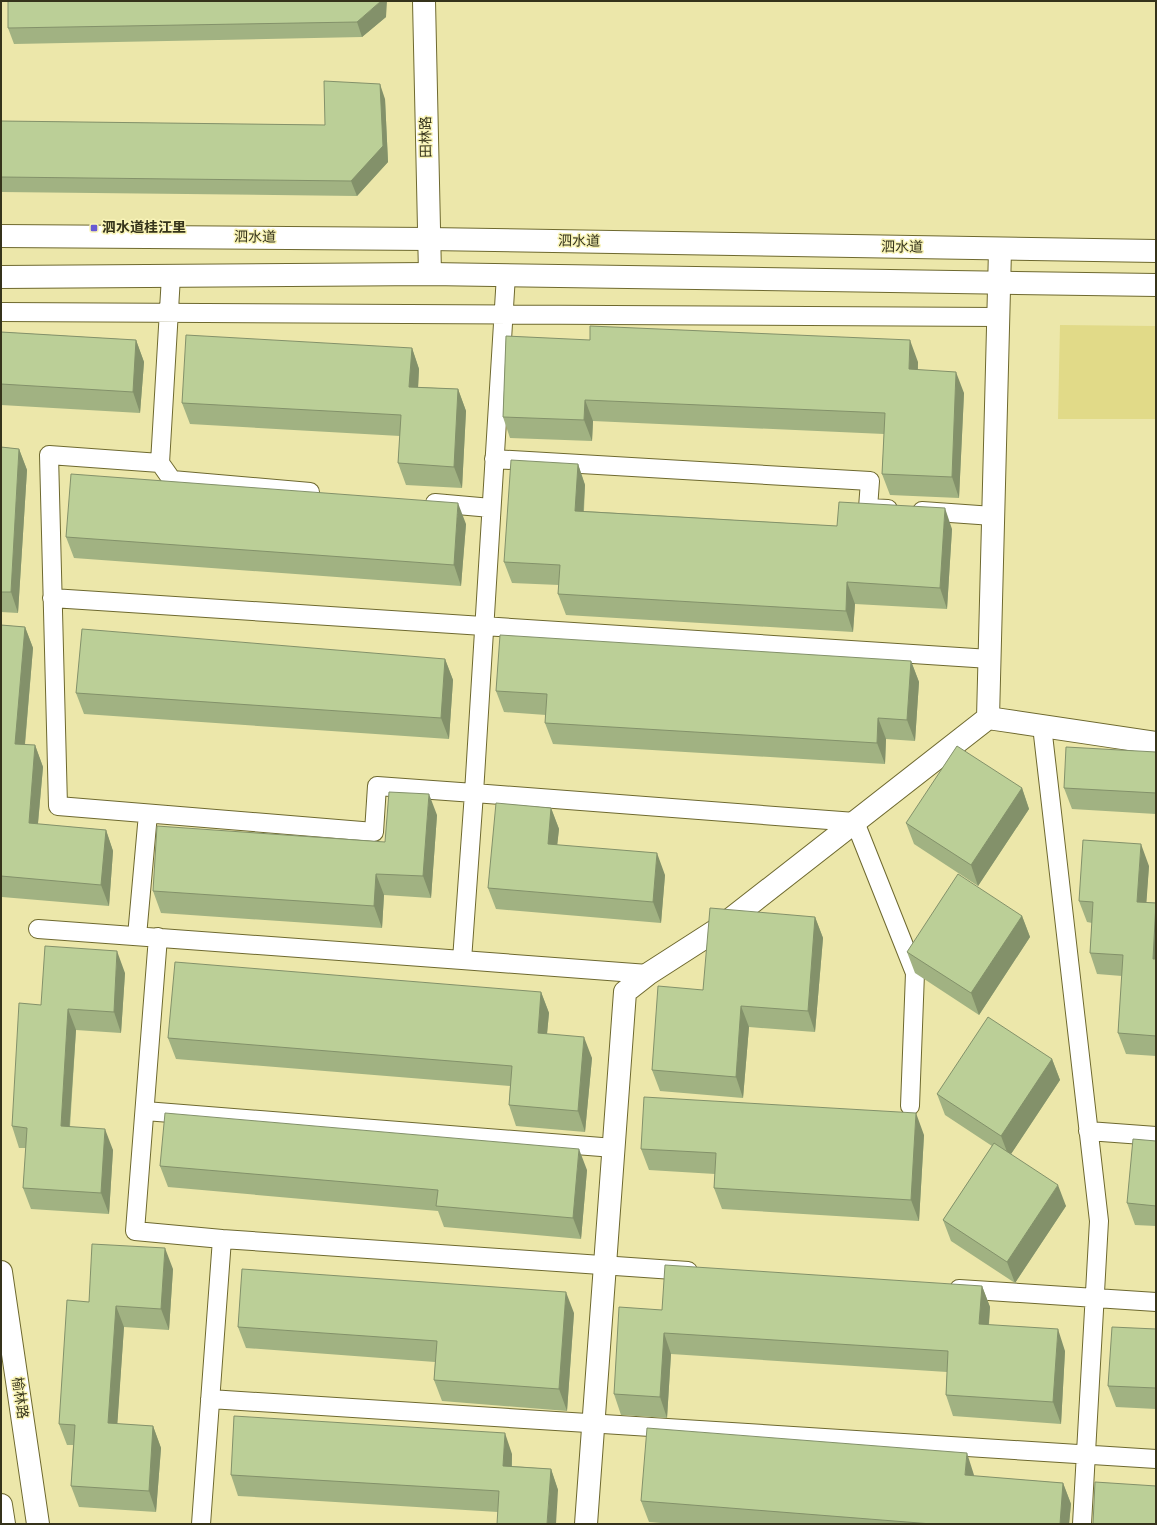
<svg xmlns="http://www.w3.org/2000/svg" width="1157" height="1525" font-family="Overpass,'Noto Sans SC',sans-serif">
	<style>
		.green { fill: #e1da88 }
		.lines { fill: none; stroke-linecap: round; stroke-linejoin: round }
		.service-casing { stroke: #6e692f; stroke-width: 20 }
		.minor-casing { stroke: #6e692f; stroke-width: 24 }
		.tertiary-casing { stroke: #6e692f; stroke-width: 24 }
		.service { stroke: #fff; stroke-width: 18 }
		.minor { stroke: #fff; stroke-width: 22 }
		.tertiary { stroke: #fff; stroke-width: 22 }
		.wall { fill: #a1b282 }
		.shaded-wall { fill: #83916a }
		.building { fill: #bbcf97; stroke: #83916a }
		.poi-dot { fill: #685ad3; stroke: #f9f4b7; stroke-width: 1.5 }
		.labels { text-anchor: middle; dominant-baseline: central; stroke-width: 3; stroke-linejoin: round; paint-order: stroke }
		.street-label { font-size: 14px; fill: #35331b; stroke: #f9f4b7 }
		.poi-label { font-size: 14px; font-weight: bold; fill: #35331b; stroke: #f9f4b7; text-anchor: start }
	</style>
	<rect width="100%" height="100%" fill="#ece7aa"/>
	<path class="green" d="M1060 325 1156 326V419H1058Z"/>
	<g class="lines">
		<defs>
			<path id="service" d="M506 275 474 793 855 822 915 973 910 1106
				M171 276 160 463 49 455 58 806 374 832 377 786 474 793 462 960 648 974
				M1 312 998 317
				M494 459 870 481 868 508 888 509
				M160 463 172 480 310 492
				M435 503 491 508
				M922 511 993 516
				M52 598 990 659
				M1042 726 1099 1221 1082 1524
				M38 929 462 960
				M137 936 148 814
				M158 937 135 1231 222 1239 201 1524
				M145 1111 614 1148
				M1088 1131 1156 1136
				M222 1239 688 1271
				M959 1289 1156 1302
				M210 1399 1156 1459"/>
			<path id="minor" d="M424 1 430 274
				M988 718 1156 743
				M586 1524 625 992 648 974 718 929 988 718 1000 250"/>
			<path id="tertiary" d="M1 236 429 239 1156 251
				M1 277 430 274 1156 285
				M1 1272 38 1524
				M1 1505 4 1524"/>
		</defs>
		<use href="#service" class="service-casing"/>
		<use href="#minor" class="minor-casing"/>
		<use href="#tertiary" class="tertiary-casing"/>
		<use href="#service" class="service"/>
		<use href="#minor" class="minor"/>
		<use href="#tertiary" class="tertiary"/>
	</g>
	<path class="wall" d="M386 17 362 37 14 44 8 28Z
		M385 99 388 162 357 196 1 192V121L325 125Z
		M1 332 136 340 144 362 140 413 1 405Z
		M506 336 918 362V370L964 393 959 498 890 495 882 474 884 434 593 421 592 441 510 438 503 417Z
		M412 348 419 369 418 387 458 389 466 411 462 488 406 485 398 463 400 436 190 424 182 403Z
		M1 447 19 449 27 470 18 613 1 612Z
		M578 464 585 485 584 511 837 526 952 529 947 609 855 604 853 632 566 615 558 594 559 585 512 583 504 562Z
		M466 524 461 586 74 558 66 537Z
		M1 625 25 627 33 648 25 745H35L43 767 38 824 106 830 113 851 109 906 2 897 1 896Z
		M445 659 453 680 449 739 84 714 76 693Z
		M911 661 919 682 915 741 886 739 885 764 553 744 545 723 546 715 504 712 496 691Z
		M1156 752V814L1072 809 1064 788Z
		M1022 788 1029 809 978 886 914 844 906 823Z
		M551 808 559 829 557 845 665 875 661 923 496 909 488 888Z
		M437 815 431 898 384 895 382 928 161 913 153 891 385 842Z
		M1149 866 1146 902 1156 903V1056L1126 1054 1118 1033 1122 976 1097 974 1090 953 1092 923 1087 922 1079 901Z
		M1022 916 1030 937 979 1015 915 973 907 952Z
		M815 917 823 938 815 1032 749 1027 743 1098 660 1091 652 1070 703 990Z
		M125 973 121 1033 76 1030 70 1127 113 1150 109 1214 31 1209 23 1188 26 1148H19L12 1126 41 1005Z
		M541 992 549 1013 547 1034 592 1058 585 1132 516 1126 509 1105 510 1086 176 1059 168 1038Z
		M1052 1059 1060 1080 1011 1154 1066 1206 1015 1283 951 1241 943 1220 992 1146 945 1115 937 1094Z
		M924 1135 919 1221 722 1209 714 1188 715 1174 649 1170 641 1149Z
		M1156 1141V1226L1135 1225 1127 1203Z
		M160 1166 587 1170 581 1239 444 1227 438 1211 168 1187Z
		M173 1269 169 1330 124 1327 117 1424 153 1426 161 1448 156 1512 79 1507 71 1486 73 1445H67L59 1424 89 1302Z
		M982 1286 990 1307 989 1325 1065 1351 1061 1424 953 1416 946 1395 947 1372 671 1354 667 1418 621 1415 614 1394 662 1310Z
		M574 1313 567 1411 442 1401 434 1380 435 1362 246 1348 238 1327Z
		M1156 1329V1409L1116 1407 1108 1386Z
		M512 1454V1466L551 1469 558 1490 498 1512 238 1496 231 1475Z
		M974 1475V1476L1063 1483 1071 1504 1069 1524H673L649 1522 641 1501Z"/>
	<path class="shaded-wall" d="M381 1H387L386 17 362 37 357 22Z
		M380 84 385 99 388 162 357 196 351 181Z
		M136 340 144 362 140 413 133 392Z
		M910 340 918 362 917 391 909 369Z
		M412 348 419 369 417 408 409 387Z
		M956 372 964 393 959 498 952 477Z
		M458 389 466 411 462 488 454 467Z
		M585 400 593 421 592 441 584 420Z
		M19 449 27 470 18 613 11 592Z
		M578 464 585 485 582 532 575 511Z
		M458 503 466 524 461 586 454 565Z
		M945 508 952 529 947 609 940 588Z
		M847 582 855 604 853 632 846 611Z
		M25 627 33 648 23 765 15 744Z
		M445 659 453 680 449 739 441 718Z
		M911 661 919 682 915 741 907 720Z
		M878 718 886 739 885 764 877 743Z
		M35 745 43 767 36 844 29 823Z
		M1022 788 1029 809 978 886 971 865Z
		M429 794 437 815 431 898 423 876Z
		M551 808 559 829 555 865 548 844Z
		M106 830 113 851 109 906 101 885Z
		M1141 844 1149 866 1145 923 1137 902Z
		M657 853 665 875 661 923 653 902Z
		M376 874 384 895 382 928 374 906Z
		M1156 912V967L1153 959Z
		M1022 916 1030 937 979 1015 971 993Z
		M815 917 823 938 815 1032 808 1011Z
		M117 951 125 973 121 1033 114 1012Z
		M541 992 549 1013 545 1054 538 1033Z
		M741 1006 749 1027 743 1098 736 1077Z
		M68 1009 76 1030 68 1147 61 1126Z
		M584 1037 592 1058 585 1132 578 1111Z
		M1052 1059 1060 1080 1009 1157 1001 1136Z
		M916 1113 924 1135 919 1221 911 1200Z
		M105 1129 113 1150 109 1214 101 1193Z
		M579 1149 587 1170 581 1239 573 1218Z
		M1058 1185 1066 1206 1015 1283 1007 1262Z
		M165 1248 173 1269 169 1330 161 1309Z
		M982 1286 990 1307 987 1346 979 1324Z
		M566 1292 574 1313 567 1411 559 1389Z
		M116 1306 124 1327 116 1444 108 1423Z
		M1058 1329 1065 1351 1061 1424 1053 1402Z
		M664 1333 671 1354 667 1418 660 1397Z
		M153 1426 161 1448 156 1512 149 1491Z
		M505 1433 512 1454 511 1487 503 1466Z
		M967 1453 974 1475 973 1496 965 1475Z
		M551 1469 558 1490 556 1524H547Z
		M1063 1483 1071 1504 1069 1524H1060Z"/>
	<path class="building" d="M8 1H381L357 22 8 28Z
		M324 81 380 84 383 146 351 181 1 177V121L325 125Z
		M590 326 910 340 909 369 956 372 952 477 882 474 885 413 585 400 584 420 503 417 506 336 590 340Z
		M1 332 136 340 133 392 1 384Z
		M186 335 412 348 409 387 458 389 454 467 398 463 401 415 182 403Z
		M1 447 19 449 11 592H1Z
		M511 460 578 464 575 511 837 526 839 502 945 508 940 588 847 582 846 611 558 594 560 565 504 562Z
		M71 474 458 503 454 565 66 537Z
		M1 625 25 627 15 744 35 745 29 823 106 830 101 885 1 876Z
		M82 629 445 659 441 718 76 693Z
		M500 635 911 661 907 720 878 718 877 743 545 723 547 694 496 691Z
		M957 746 1022 788 971 865 906 823Z
		M1066 747 1156 752V793L1064 788Z
		M389 792 429 794 423 876 376 874 374 906 153 891 157 826 385 842Z
		M496 803 551 808 548 844 657 853 653 902 488 888Z
		M1083 840 1141 844 1137 902 1156 903 1153 959H1156V1036L1118 1033 1123 955 1090 953 1093 902 1079 901Z
		M958 874 1022 916 971 993 907 952Z
		M710 908 815 917 808 1011 741 1006 736 1077 652 1070 658 986 703 990Z
		M45 946 117 951 114 1012 68 1009 61 1126 105 1129 101 1193 23 1188 27 1128 12 1126 19 1003 41 1005Z
		M175 962 541 992 538 1033 584 1037 578 1111 509 1105 512 1066 168 1038Z
		M988 1017 1052 1059 1001 1136 937 1094Z
		M644 1097 916 1113 911 1200 714 1188 716 1153 641 1149Z
		M165 1113 579 1149 573 1218 436 1206 438 1190 160 1166Z
		M1133 1139 1156 1141V1206L1127 1203Z
		M994 1143 1058 1185 1007 1262 943 1220Z
		M92 1244 165 1248 161 1309 116 1306 108 1423 153 1426 149 1491 71 1486 75 1425 59 1424 67 1300 89 1302Z
		M665 1265 982 1286 979 1324 1058 1329 1053 1402 946 1395 948 1351 664 1333 660 1397 614 1394 619 1307 662 1310Z
		M242 1269 566 1292 559 1389 434 1380 437 1341 238 1327Z
		M1112 1327 1156 1329V1388L1108 1386Z
		M234 1416 505 1433 503 1466 551 1469 547 1524H497L499 1491 231 1475Z
		M647 1428 967 1453 965 1475 1063 1483 1060 1524H932L641 1501Z
		M1095 1482 1156 1486V1524H1093Z"/>
	<rect class="poi-dot" x="90" y="224" width="8" height="8" rx="2"/>
	<g class="labels">
		<g class="street-label">
			<text transform="translate(427 137) rotate(-91)">田林路</text>
			<text transform="translate(255 238) rotate(1)">泗水道</text>
			<text transform="translate(579 242) rotate(1)">泗水道</text>
			<text transform="translate(902 248) rotate(1)">泗水道</text>
			<text transform="translate(19 1398) rotate(82)">榆林路</text>
		</g>
		<g class="poi-label">
			<text x="102" y="228">泗水道桂江里</text>
		</g>
	</g>
	<rect width="1157" height="1525" fill="none" stroke="#35331b" stroke-width="4"/>
</svg>
